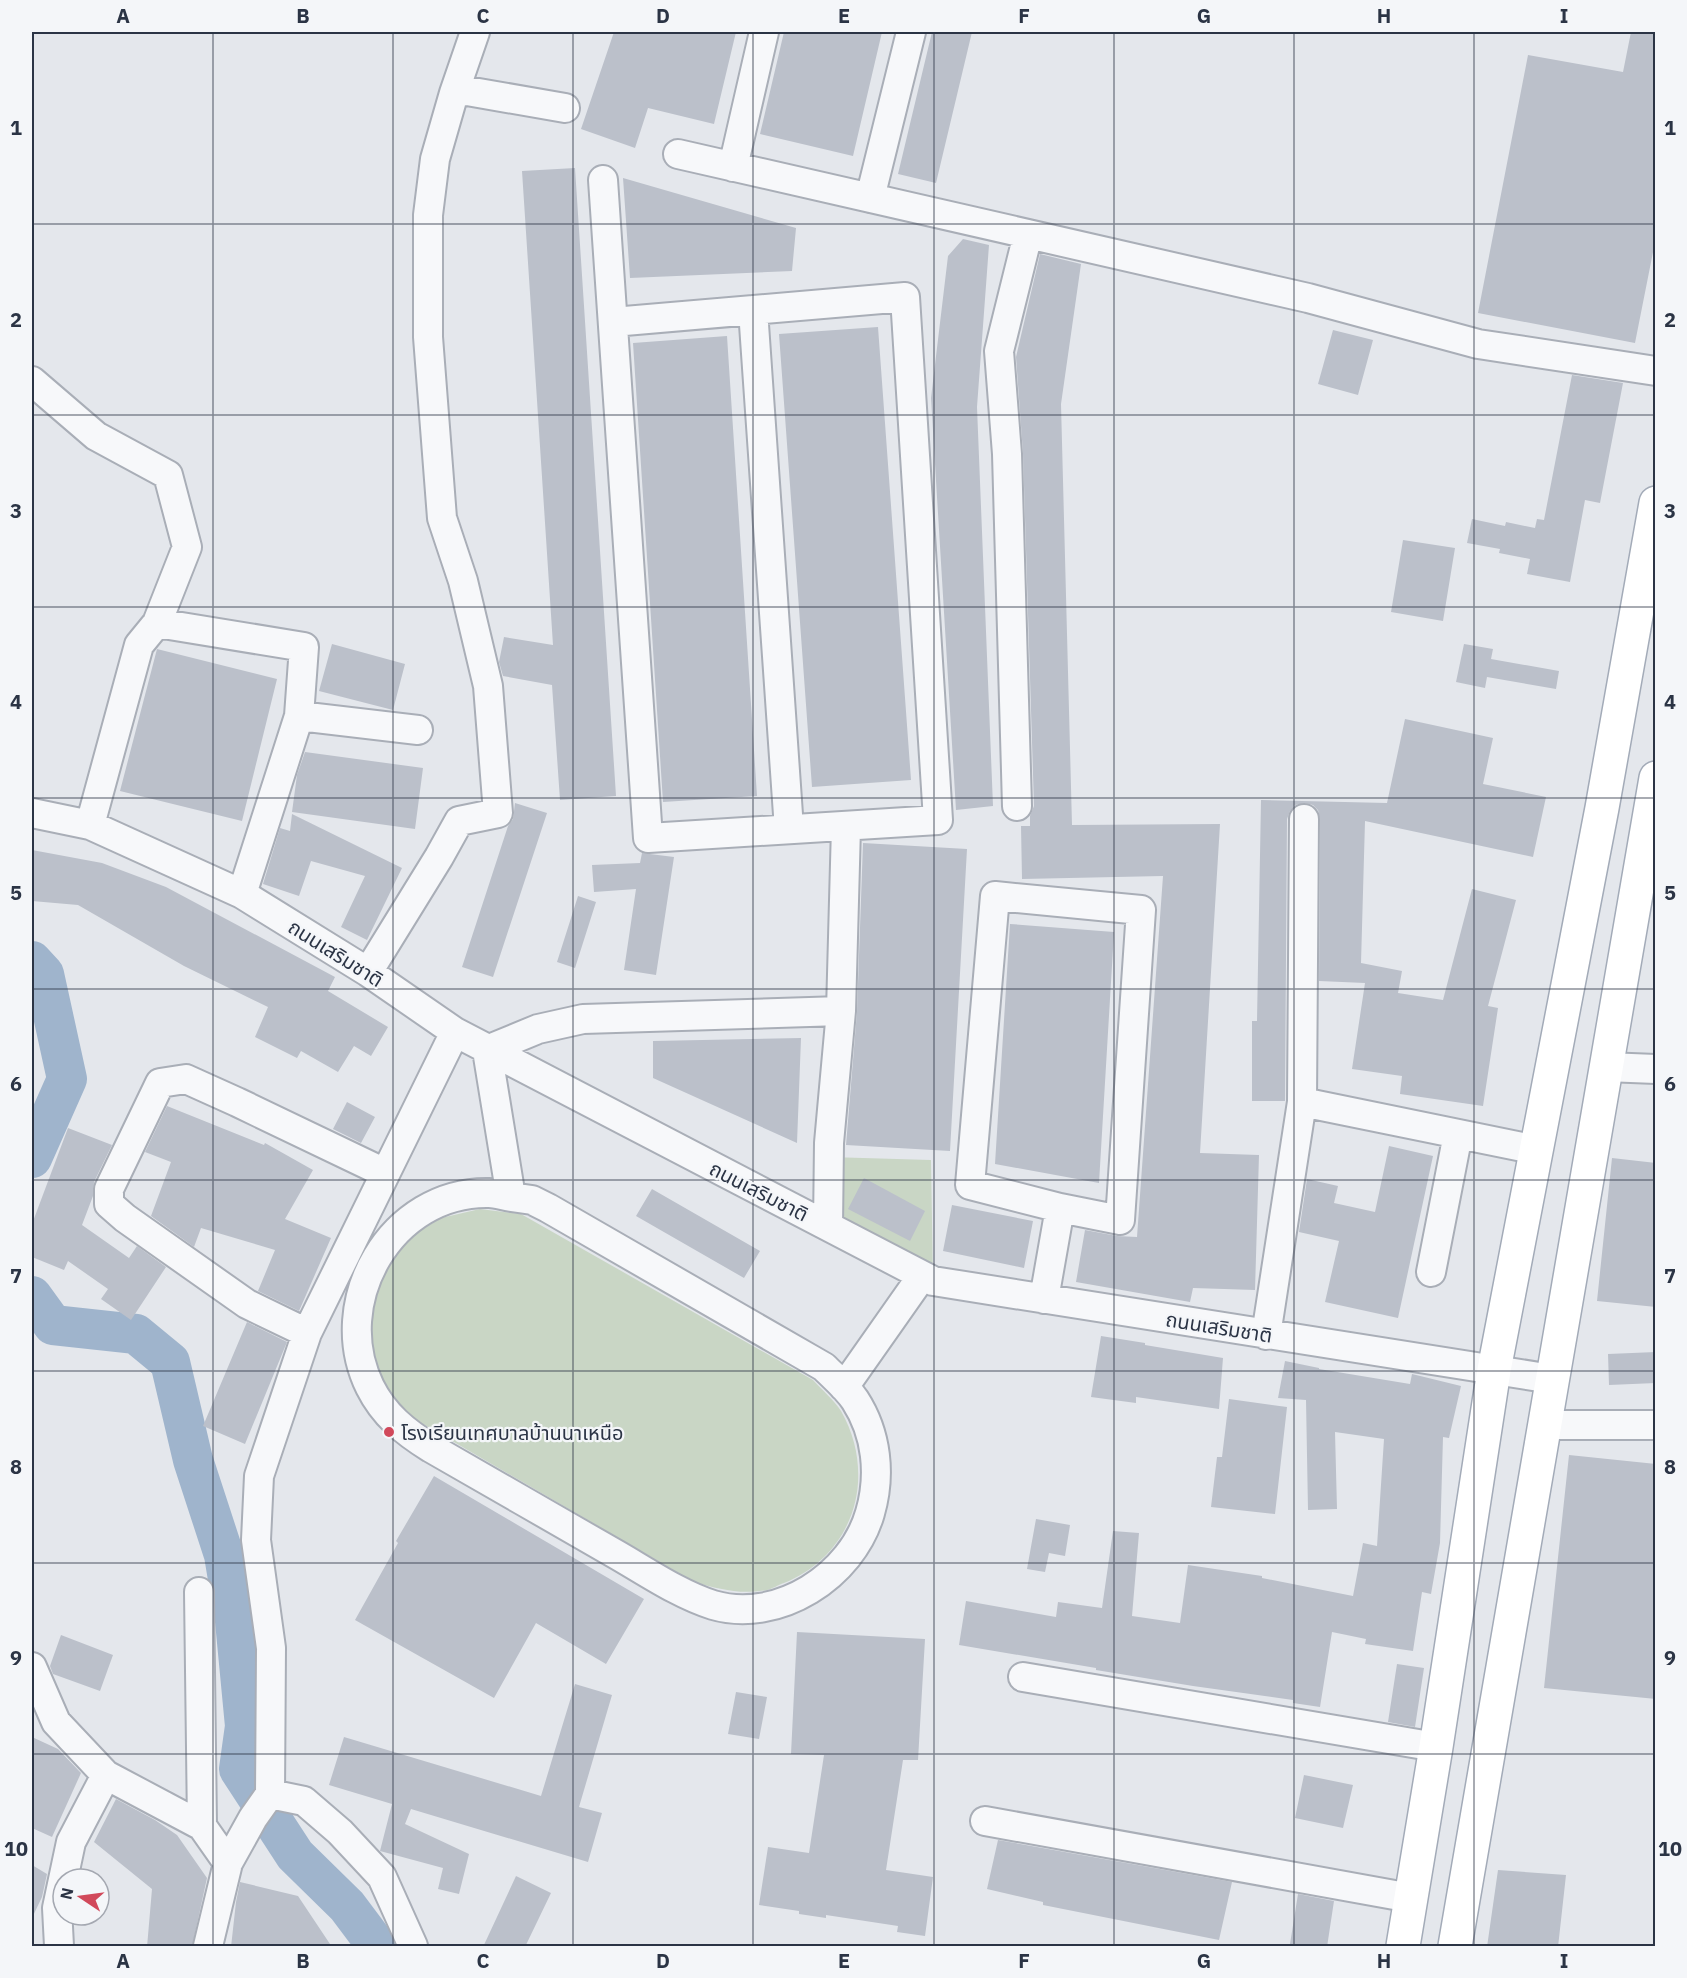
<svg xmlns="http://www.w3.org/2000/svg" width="1687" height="1978" font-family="'IBM Plex Sans','Noto Sans Thai',sans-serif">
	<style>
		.green { fill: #c9d6c5 }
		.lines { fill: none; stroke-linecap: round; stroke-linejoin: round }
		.river { stroke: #9fb4cc; stroke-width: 40 }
		.building { fill: #bbc0ca }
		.minor-casing { stroke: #a9aeb7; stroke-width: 32 }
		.major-casing { stroke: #a3abb8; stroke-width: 36 }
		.minor { stroke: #f7f8fa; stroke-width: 28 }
		.major { stroke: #fff; stroke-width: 33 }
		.grid { fill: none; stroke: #2b3445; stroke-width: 1.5; stroke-opacity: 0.55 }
		.poi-dot { fill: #d1495b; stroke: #f4f6f9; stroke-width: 2 }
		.labels { text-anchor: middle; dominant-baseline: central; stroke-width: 4.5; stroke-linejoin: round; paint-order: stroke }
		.street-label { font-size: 20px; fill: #2b3445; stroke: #f4f6f9 }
		.poi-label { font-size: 20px; fill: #2b3445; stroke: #f4f6f9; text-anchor: start }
		.neatline { fill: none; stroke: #2b3445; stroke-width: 2 }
		.grid-label { font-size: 20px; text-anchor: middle; font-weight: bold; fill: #2b3445 }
	</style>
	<rect width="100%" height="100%" fill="#e4e7ec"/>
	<path class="green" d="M829 1157 931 1160 933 1281 828 1226Z
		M480 1209 521 1214 813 1380C822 1390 834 1400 841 1411 878 1476 854 1555 784 1583 778 1585 772 1589 767 1590 740 1595 719 1589 694 1582L406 1414 383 1385 370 1350V1310L382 1271 407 1239 441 1218Z"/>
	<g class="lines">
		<path class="river" d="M32 961 44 974 67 1079 32 1158
			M32 1296 53 1325 136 1334 170 1362 193 1460 224 1555 235 1621 245 1726 239 1769 295 1855 347 1906 377 1946"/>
	</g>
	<path class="building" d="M614 32H736L714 124 648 108 635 148 581 129Z
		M784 32H882L853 156 760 134Z
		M932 32H972L936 183 898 174Z
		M1631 32H1656V237L1635 343 1478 313 1528 55 1623 72Z
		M575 168 616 796 560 800 552 685 503 676 499 662 504 637 553 645 522 171Z
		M623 178 796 228 792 271 630 278Z
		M963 239 989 245 977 407 993 806 956 810 931 398 948 256Z
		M1040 254 1081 264 1061 404 1072 825 1220 824 1200 1153 1259 1155 1255 1290 1193 1288 1190 1302 1076 1282 1085 1230 1117 1236 1137 1237 1163 876 1022 879 1021 826H1030V816L1034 806 1023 453 1016 357Z
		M878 327 911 780 812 787 779 334Z
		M1333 330 1373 340 1358 395 1318 384Z
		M727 336 757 796 663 802 633 343Z
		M1572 375 1623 383 1600 503 1585 500 1570 582 1527 574 1530 559 1499 553 1500 549 1467 543 1472 519 1505 526 1506 522 1535 528 1537 519 1544 520Z
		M1403 540 1455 548 1443 621 1391 612Z
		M332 644 405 664 393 710 319 691Z
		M1464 644 1493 649 1491 659 1559 671 1556 689 1487 677 1485 688 1456 682Z
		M157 649 277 679 242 821 120 791Z
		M1405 719 1493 738 1483 784 1546 797 1533 857 1365 821 1361 963 1402 971 1398 993 1443 1000 1472 889 1516 900 1488 1006 1498 1008 1483 1106 1400 1094 1402 1076 1352 1069 1365 983 1319 981 1320 819 1318 810 1313 805 1305 803 1295 805 1290 811 1287 819 1285 1101H1252V1021H1257L1261 800 1387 803Z
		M305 752 423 768 415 829 292 812 297 775Z
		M515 803 547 813 493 977 462 967 508 826 513 819Z
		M292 814 402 868 367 940 341 927 365 876 311 861 299 896 263 884 280 828 290 831Z
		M863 843 967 849 950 1151 846 1145 857 1012Z
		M32 850 102 863 166 887 335 977 328 991 388 1027 371 1056 354 1046 338 1072 301 1051 297 1058 255 1037 268 1007 184 966 78 905 32 901Z
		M642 853 674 857 656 975 624 970 636 889 594 892 592 865 640 863Z
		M578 896 596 902 575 968 557 962Z
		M1010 924 1114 932 1099 1183 995 1164Z
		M801 1038 797 1143 653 1078V1041Z
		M347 1102 375 1117 361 1143 333 1129Z
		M167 1106 264 1145 265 1143 313 1170 285 1219 331 1238 299 1311 258 1291 275 1250 201 1228 194 1247 151 1216 171 1162 145 1152Z
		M68 1128 112 1145 94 1182 93 1196 82 1225 129 1258 137 1246 166 1267 131 1320 101 1299 108 1289 68 1261 64 1270 32 1257V1224Z
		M1389 1146 1433 1156 1398 1318 1325 1302 1339 1241 1299 1232 1307 1179 1338 1186 1334 1203 1375 1212Z
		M1612 1158 1656 1163V1307L1597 1301Z
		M864 1178 925 1211 910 1241 848 1209Z
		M652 1189 760 1251 744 1278 636 1216Z
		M952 1205 1033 1221 1024 1268 943 1251Z
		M247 1322 287 1342 245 1444 203 1426Z
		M1101 1336 1145 1343V1345L1223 1358 1219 1409 1136 1397V1403L1091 1397Z
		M1656 1352V1383L1609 1385 1608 1354Z
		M1285 1361 1319 1368V1369L1410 1384 1412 1374 1461 1386 1449 1438 1443 1437 1440 1543 1431 1594 1422 1592 1413 1651 1365 1644 1366 1639 1332 1632 1320 1707 1293 1703V1700L1193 1686 1096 1670V1668L959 1645 966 1601 1056 1617 1058 1602 1102 1608 1113 1531 1139 1533 1132 1616 1180 1623 1188 1565 1262 1576V1578L1353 1596 1363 1543 1377 1546 1384 1439 1335 1432 1337 1509 1308 1510 1306 1400 1278 1398Z
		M1229 1399 1287 1407 1275 1514 1211 1507 1217 1457H1222Z
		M1569 1455 1656 1464V1699L1544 1688Z
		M434 1476 644 1599 606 1664 536 1623 494 1698 355 1620 398 1543 396 1541Z
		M1036 1519 1070 1525 1065 1556 1049 1553 1045 1572 1027 1569Z
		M797 1632 925 1639 918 1760H903L886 1870 933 1877 925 1936 897 1932 898 1926 826 1915V1918L799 1914V1911L759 1905 768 1847 809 1853 824 1755 791 1754Z
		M61 1635 113 1655 100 1691 53 1674 50 1666Z
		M1397 1664 1424 1668 1415 1727 1388 1722Z
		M575 1684 612 1695 579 1807 602 1813 588 1862 411 1809 405 1824 469 1854 459 1894 438 1889 443 1868 380 1851 392 1804 329 1785 344 1737 541 1796Z
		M736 1692 767 1697 759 1739 728 1734Z
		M32 1737 58 1749 81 1773 52 1837 32 1828Z
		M1304 1775 1353 1785 1343 1828 1295 1818Z
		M116 1799 155 1820 177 1835 207 1878 192 1947H147L152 1889 94 1842Z
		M998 1840 1232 1882 1219 1940 1043 1905V1902L987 1889Z
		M32 1865 47 1874 42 1897 32 1918Z
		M1498 1870 1566 1875 1558 1947H1487Z
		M516 1876 551 1893 525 1947H483Z
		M240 1882 298 1896 332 1947H231L236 1902Z
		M1298 1894 1334 1901 1327 1947 1290 1944Z"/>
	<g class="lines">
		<defs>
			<path id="minor" d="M454 93 475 32
				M678 154 1308 298 1478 344 1656 371
				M733 167 764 32
				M603 180 648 838 938 820 905 297 613 322
				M870 198 911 32
				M753 310 789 829
				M32 381 96 436 168 475 187 547 157 623 139 645 90 825
				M157 623 304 647 299 716
				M1017 806 1007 454 999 351 1028 234
				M32 813 90 825 242 894 368 972 455 1032 933 1281 1552 1379
				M1304 819 1302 1102 1537 1150
				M242 894 299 716 418 730
				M368 972 439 857 459 821 498 813 488 686 463 581 442 518 428 337V215L435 159 454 93 467 91 565 108
				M1606 1067 1656 1069
				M511 1197 532 1200 548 1208 824 1367C834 1377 847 1388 855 1400 877 1434 881 1475 870 1513 852 1576 778 1624 713 1605 678 1594 644 1570 612 1552 552 1517 491 1483 431 1448 405 1432 384 1415 370 1387 328 1302 391 1191 489 1193 496 1193 504 1196 511 1197L487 1050 538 1029 583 1019 841 1011
				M828 1226 829 1143 841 1011 846 827
				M1431 1272 1458 1134
				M1044 1299 1060 1208 970 1185 995 896 1141 910 1120 1220 1060 1208
				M307 1333 247 1304 125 1218 109 1204V1189L160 1083 186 1079 237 1102 385 1173
				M1266 1335 1302 1102
				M844 1387 922 1276
				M1544 1425H1656
				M199 1592 202 1826
				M32 1667 56 1722 106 1775 202 1826 228 1863
				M1023 1677 1436 1747
				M270 1794 304 1801 340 1832 382 1877 413 1946
				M985 1821 1411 1898
				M59 1946 57 1908 71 1842 106 1775
				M208 1946 228 1863 253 1818 270 1794 271 1648 256 1540 259 1476 307 1333 455 1032"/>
			<path id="major" d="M1403 1946 1436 1747 1494 1370 1602 808 1656 503
				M1455 1946 1656 778"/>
		</defs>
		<use href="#minor" class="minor-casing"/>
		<use href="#major" class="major-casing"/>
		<use href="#minor" class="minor"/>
		<use href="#major" class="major"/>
	</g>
	<path class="grid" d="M213 32V1946M393 32V1946M573 32V1946M753 32V1946M934 32V1946M1114 32V1946M1294 32V1946M1474 32V1946M32 224H1656M32 415H1656M32 607H1656M32 798H1656M32 989H1656M32 1180H1656M32 1371H1656M32 1563H1656M32 1754H1656"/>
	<circle class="poi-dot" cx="389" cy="1432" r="6"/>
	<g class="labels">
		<g class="street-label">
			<text transform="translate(336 953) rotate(32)">ถนนเสริมชาติ</text>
			<text transform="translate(759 1191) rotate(27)">ถนนเสริมชาติ</text>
			<text transform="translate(1219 1327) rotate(9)">ถนนเสริมชาติ</text>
		</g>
		<g class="poi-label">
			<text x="401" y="1432">โรงเรียนเทศบาลบ้านนาเหนือ</text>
		</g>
	</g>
	<rect width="1687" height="1978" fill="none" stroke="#f4f6f9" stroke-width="66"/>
	<g transform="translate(81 1897) rotate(283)"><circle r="28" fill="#f4f6f9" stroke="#a4a8b1" stroke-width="1.5"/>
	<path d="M0-4.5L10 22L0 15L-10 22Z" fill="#d1495b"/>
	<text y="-9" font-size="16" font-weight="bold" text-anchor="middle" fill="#2b3445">N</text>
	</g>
	<rect x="33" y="33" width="1621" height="1912" class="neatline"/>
	<g class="grid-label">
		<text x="123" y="23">A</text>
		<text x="303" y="23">B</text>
		<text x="483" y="23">C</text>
		<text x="663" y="23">D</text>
		<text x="844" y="23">E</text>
		<text x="1024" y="23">F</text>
		<text x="1204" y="23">G</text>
		<text x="1384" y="23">H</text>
		<text x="1564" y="23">I</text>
		<text x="16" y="135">1</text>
		<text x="1670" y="135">1</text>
		<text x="16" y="327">2</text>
		<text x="1670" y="327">2</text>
		<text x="16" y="518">3</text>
		<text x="1670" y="518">3</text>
		<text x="16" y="709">4</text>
		<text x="1670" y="709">4</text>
		<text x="16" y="900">5</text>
		<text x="1670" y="900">5</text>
		<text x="16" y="1091">6</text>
		<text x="1670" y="1091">6</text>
		<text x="16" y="1283">7</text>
		<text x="1670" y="1283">7</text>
		<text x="16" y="1474">8</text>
		<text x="1670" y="1474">8</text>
		<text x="16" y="1665">9</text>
		<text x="1670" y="1665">9</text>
		<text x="16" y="1856">10</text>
		<text x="1670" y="1856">10</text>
		<text x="123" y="1968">A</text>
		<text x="303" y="1968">B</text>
		<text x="483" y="1968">C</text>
		<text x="663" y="1968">D</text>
		<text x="844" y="1968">E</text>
		<text x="1024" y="1968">F</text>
		<text x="1204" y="1968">G</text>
		<text x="1384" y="1968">H</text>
		<text x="1564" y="1968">I</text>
	</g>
</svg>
